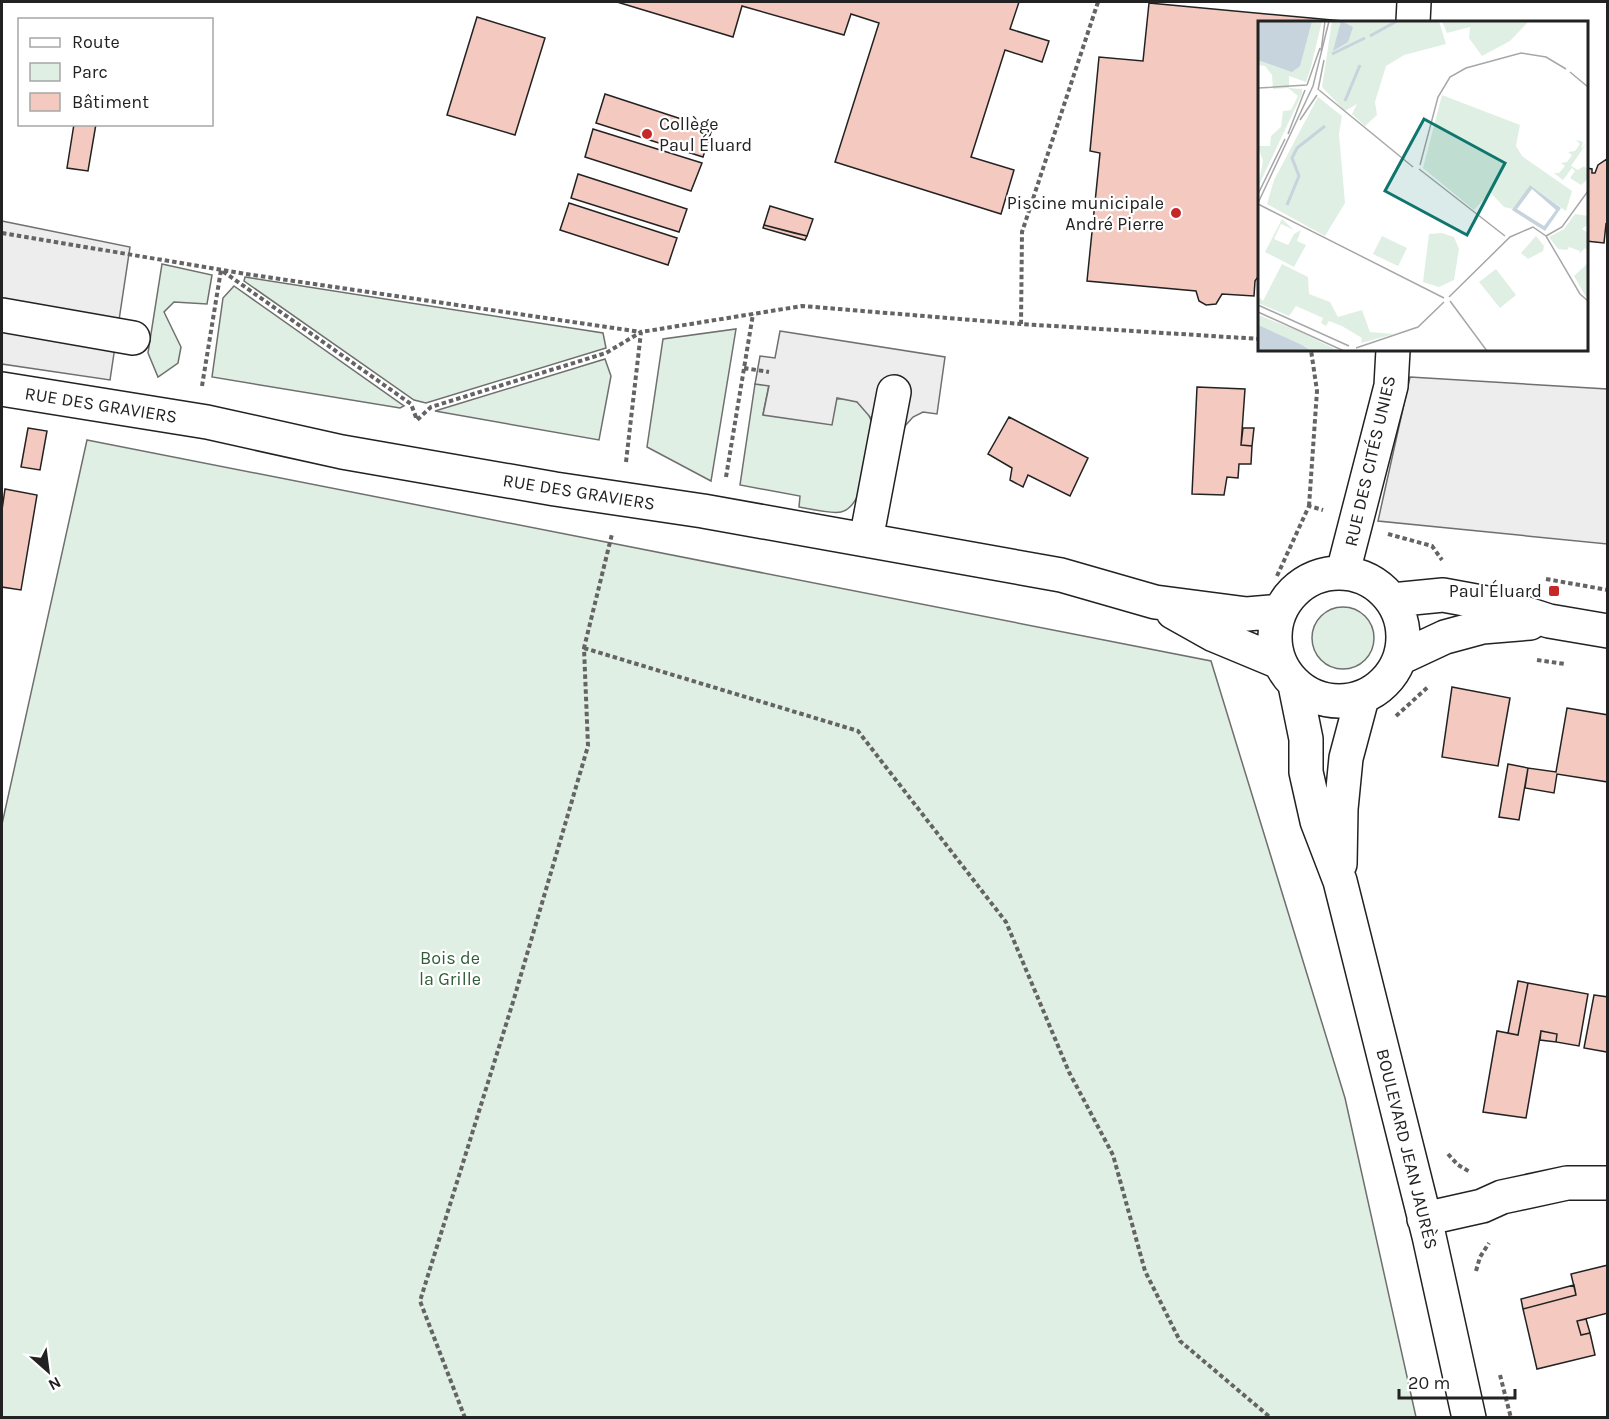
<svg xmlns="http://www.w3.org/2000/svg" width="1609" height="1419" font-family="Karla,sans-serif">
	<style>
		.green { fill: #e0efe3; stroke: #6f6f6f; stroke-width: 1.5 }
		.parking { fill: #ededed; stroke: #6f6f6f; stroke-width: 1.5 }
		.building { fill: #f3c9c0; stroke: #222; stroke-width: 1.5 }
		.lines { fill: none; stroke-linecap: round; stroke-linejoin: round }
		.minor-casing { stroke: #222; stroke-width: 36 }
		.path { stroke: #646464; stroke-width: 4; stroke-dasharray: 4.5 3; stroke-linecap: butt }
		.minor { stroke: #fff; stroke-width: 33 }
		.poi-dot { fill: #c62828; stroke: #fff; stroke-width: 2 }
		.labels { text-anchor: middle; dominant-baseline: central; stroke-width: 4.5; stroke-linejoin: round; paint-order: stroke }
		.poi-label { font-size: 18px; fill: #222; stroke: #fff; text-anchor: end }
		.street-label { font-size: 18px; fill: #222; stroke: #fff }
		.park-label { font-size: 18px; fill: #2f5e38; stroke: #fff }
		.inset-river { fill: none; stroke: #c7d3dd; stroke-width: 3 }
		.inset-road { fill: none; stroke: #a7a7a7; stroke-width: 1.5 }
		.view { fill: #0f766e; fill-opacity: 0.15; stroke: #0f766e; stroke-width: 3 }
		.inset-edge { fill: none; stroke: #222; stroke-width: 3 }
	</style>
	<rect width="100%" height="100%" fill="#fff"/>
	<path class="green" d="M162 264 212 275 207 304 174 302 164 312 181 347 178 363 158 377 148 353Z
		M245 277 603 333 606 348 426 403 414 400 244 281Z
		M234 286 404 406 400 408 212 377 223 298Z
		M736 329 711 481 647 447 663 339Z
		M605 359 611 376 599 440 435 411Z
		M755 384 769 385 763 414C786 409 835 393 856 401 866 406 871 418 873 428 869 449 865 507 841 512 831 514 810 509 799 507L800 496 740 485Z
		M87 440 1211 661 1345 1098 1416 1417H2V824Z
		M1312 638a31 31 0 1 1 62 0a31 31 0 1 1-62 0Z"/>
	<path class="parking" d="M2 221 130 247 110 380 2 364Z
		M780 331 945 357 937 414 923 412 913 417 905 426 901 436 873 428 871 418 857 402 837 398 832 425 763 415 769 386 755 384 760 356 775 358Z
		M1410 377 1607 389V544L1378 521Z"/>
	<path class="building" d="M617 2H1019L1010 29 1049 41 1042 62 1005 50 971 157 1014 170 1001 214 835 162 879 23 851 14 844 35 742 6 733 37Z
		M1149 3 1343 21 1260 22V274L1255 281 1254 296 1222 294 1216 304 1206 305 1199 301 1196 291 1087 281 1100 153 1090 151 1099 57 1143 61Z
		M477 17 545 38 515 135 447 115Z
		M605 94 712 129 703 157 596 123Z
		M74 124H96L88 171 67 168Z
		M593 129 702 163 691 191 585 157Z
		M1607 159 1608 225 1606 224 1604 243 1586 241V168L1592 169V173H1595L1598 165Z
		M578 174 687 209 679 232 571 198Z
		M569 203 677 238 668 265 560 230Z
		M770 206 813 219 807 236 764 225Z
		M764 225 794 233 807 236 805 240 763 228Z
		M1197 387 1245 389 1241 445 1252 446 1251 464H1239L1238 478 1227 477 1224 495 1192 494Z
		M1009 417 1088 458 1070 496 1028 475 1023 487 1010 480 1012 468 988 454Z
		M28 428 47 431 40 470 21 467Z
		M1243 428H1254L1252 446 1241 445Z
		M5 489 37 495 21 590 2 587V510Z
		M1452 687 1510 698 1498 766 1442 757Z
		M1567 708 1608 715V782L1557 774 1554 793 1525 788 1528 768 1556 772Z
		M1508 764 1528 768 1519 820 1499 817Z
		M1518 981 1528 983 1518 1035 1508 1033Z
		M1528 983 1588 994 1579 1046 1556 1042 1557 1034 1541 1031 1526 1118 1483 1112 1497 1031 1518 1035Z
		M1594 995 1608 997 1607 1052 1584 1048Z
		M1541 1031 1557 1034 1556 1042 1540 1040Z
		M1608 1265V1313L1577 1321 1581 1335 1590 1333 1595 1355 1537 1369 1523 1309 1576 1295 1571 1274Z
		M1574 1285 1576 1295 1523 1309 1521 1299Z
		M1586 1319 1590 1333 1581 1335 1577 1321Z"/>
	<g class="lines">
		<defs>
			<path id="minor" d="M1413 22 1414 2
				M2 315 133 338
				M2 389 207 422 342 452 555 489 703 511 1061 575 1155 602 1247 614 1280 611
				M866 540 894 392
				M1343 572 1391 386 1393 350
				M1275 637a64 64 0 1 1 128 0a64 64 0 1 1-128 0Z
				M1392 600 1443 595 1503 606 1549 621 1608 631
				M1173 612 1214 635 1279 662
				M1400 658 1445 637 1482 627 1530 623
				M1295 685 1306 739V772L1317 821 1340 881 1429 1236 1469 1418
				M1340 864 1341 809 1346 758 1362 698
				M1424 1219 1482 1206 1502 1197 1567 1183H1608"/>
		</defs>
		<use href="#minor" class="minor-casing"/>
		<path class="path" d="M1098 2 1022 232 1021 324 1260 339
			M2 233 246 274 641 332
			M744 368 769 372
			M202 386 221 270 411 404 417 420 431 407 606 353 641 332
			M626 462 641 332 802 306 1021 324
			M726 477 753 314
			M1309 506 1317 391 1311 350
			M1388 534 1432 546 1442 560
			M1277 576 1309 506 1323 510
			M1546 579 1608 590
			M584 648 858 731 1006 922 1069 1072 1113 1155 1145 1271 1180 1341 1271 1418
			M1537 660 1565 664
			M1396 716 1428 687
			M1448 1154 1458 1165 1470 1172
			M1476 1271 1480 1257 1489 1243
			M1500 1375 1511 1418
			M465 1418 420 1301 513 1002 588 746 584 648 612 534"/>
		<use href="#minor" class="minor"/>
	</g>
	<g class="poi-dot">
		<circle cx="647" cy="134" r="6"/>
		<circle cx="1176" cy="213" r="6"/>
		<rect x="1548" y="585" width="12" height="12" rx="3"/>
	</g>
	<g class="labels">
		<g class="poi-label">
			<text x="659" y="124" text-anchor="start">Collège<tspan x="659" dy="21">Paul Éluard</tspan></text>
			<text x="1164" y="203">Piscine municipale<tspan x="1164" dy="21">André Pierre</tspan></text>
			<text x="1542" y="591">Paul Éluard</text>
		</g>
		<g class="street-label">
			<text transform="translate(101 405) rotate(9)">RUE DES GRAVIERS</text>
			<text transform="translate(1370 461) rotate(-77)">RUE DES CITÉS UNIES</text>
			<text transform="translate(579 492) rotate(9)">RUE DES GRAVIERS</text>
			<text transform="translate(1407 1149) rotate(76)">BOULEVARD JEAN JAURÈS</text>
		</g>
		<g class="park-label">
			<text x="450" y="958">Bois de<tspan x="450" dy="21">la Grille</tspan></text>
		</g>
	</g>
	<g transform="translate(1258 21)">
		<rect width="330" height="330" fill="#fff"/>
		<path d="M44 0H64L53 46 48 61 31 55V67L44 68V73L0 166 5 140 0 125H12L13 115 23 106 25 90 33 89 40 75 30 67 15 68 14 54 7 45 0 44V21ZM74 0H181L188 23 146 34 128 45 117 81 119 94 107 105 94 93 99 83 87 90 64 66ZM184 0H271L252 20 224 35 211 17 212 6 189 12ZM184 74 262 104 258 125 264 135 314 170 308 190 272 164 255 188 246 186 232 171 216 189 165 147ZM60 76 84 95 81 113 87 182 67 215 9 183 16 159ZM318 119 325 121 323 128 328 123 313 145 320 149 326 145 330 149V158L323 164 312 157 317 150 314 147 305 159 296 152H301L307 145 303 142 309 141 314 134 310 131 317 130 322 123ZM317 193 330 195V203L324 208 330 212V230L327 227 321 233 322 230 311 226 309 229 300 228 291 216 306 208ZM24 198 36 209 23 203 16 218 30 224 36 213 43 209 39 220 48 224 36 246 7 231ZM184 212 196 216 201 228 196 259 181 266 165 261 171 213ZM124 215 149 227 140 245 115 233ZM278 215 286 225 285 230 270 238 263 232ZM330 242V275L328 276 316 255ZM24 243 50 256 51 273 72 281 80 296 104 289 112 311 136 313 103 322 104 317 84 305 71 300 68 305 63 302 65 297 38 285 31 295 0 282V275L5 280ZM238 248 258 274 242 287 221 261ZM0 294 38 309 81 330H0Z" fill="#e0efe3"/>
		<path d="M0 0H54L42 45 34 51 0 39ZM83 0 95 6 90 21 75 30ZM272 164 303 187 287 210 254 189ZM274 168 298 189 286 205 259 188ZM0 304 44 324 53 330H0Z" fill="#c7d3dd" fill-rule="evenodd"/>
		<path class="inset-river" d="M112 15 139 0M74 33 107 17M87 80 102 44M29 184 41 155 34 137 39 127 67 105"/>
		<path class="inset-road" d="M63 30 67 0M312 51 330 66M49 64 62 27M0 67 49 64M60 69 66 39M61 69 155 146M42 99 59 74M30 113 47 69M162 144 180 76 192 56 208 47 263 32 288 36 308 48M161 148 247 215M0 173 27 118M0 182 55 65 71 0M0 183 186 277M288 215 304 206 330 170M191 276 252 216 275 206 288 215 322 273 330 280M192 280 229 330M0 284 91 325M0 291 86 330M98 327 160 306 186 281"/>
		<path class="view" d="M166 98 247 142 209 214 127 170Z"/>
		<rect width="330" height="330" class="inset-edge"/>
	</g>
	<rect width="1609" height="1419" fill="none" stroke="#222222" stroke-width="6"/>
	<rect x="18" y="18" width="195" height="108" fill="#ffffff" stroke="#a7a7a7" stroke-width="1.5"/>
	<rect x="30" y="38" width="30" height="9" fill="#ffffff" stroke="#a7a7a7" stroke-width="1.5"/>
	<text x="72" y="48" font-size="18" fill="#222222">Route</text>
	<rect x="30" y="63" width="30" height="18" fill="#e0efe3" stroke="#a7a7a7" stroke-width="1.5"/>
	<text x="72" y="78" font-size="18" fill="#222222">Parc</text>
	<rect x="30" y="93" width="30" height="18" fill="#f3c9c0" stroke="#a7a7a7" stroke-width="1.5"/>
	<text x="72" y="108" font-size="18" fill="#222222">Bâtiment</text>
	<g transform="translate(48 1371) rotate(152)" stroke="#ffffff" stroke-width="4.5" paint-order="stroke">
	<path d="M0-4.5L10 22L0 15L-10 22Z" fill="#222222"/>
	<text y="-9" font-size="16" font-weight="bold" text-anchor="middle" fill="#222222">N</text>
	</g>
	<path d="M1399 1389v9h116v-9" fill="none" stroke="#222222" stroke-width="3"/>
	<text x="1408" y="1389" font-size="18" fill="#222222" stroke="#ffffff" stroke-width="4.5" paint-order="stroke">20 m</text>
</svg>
